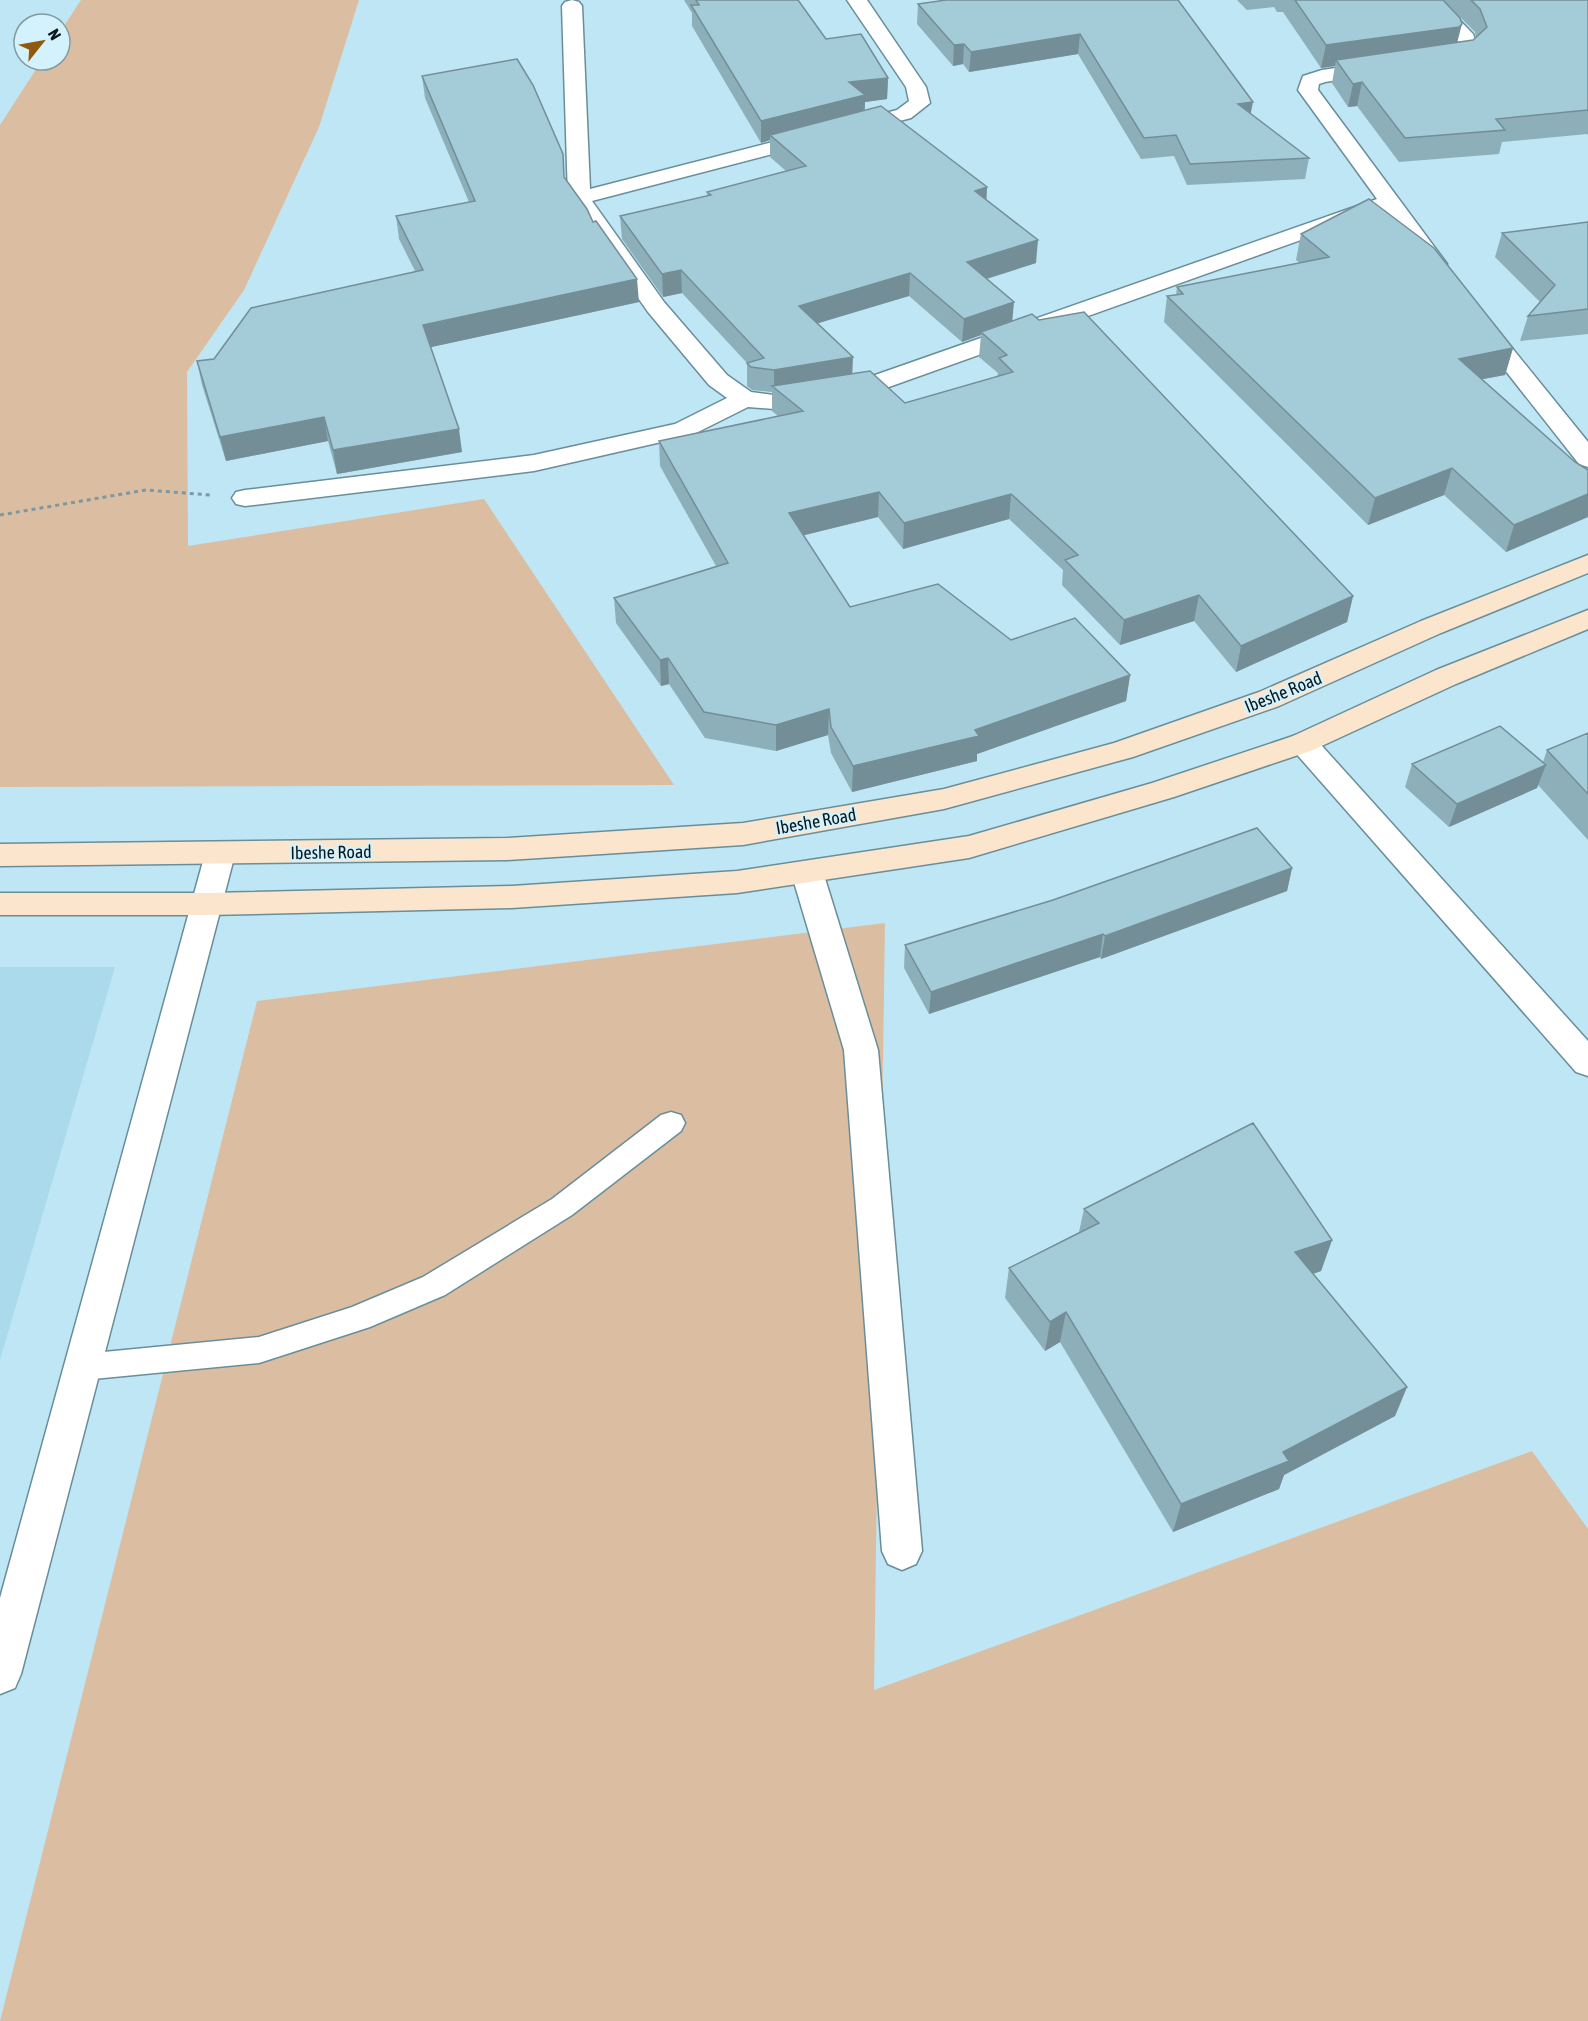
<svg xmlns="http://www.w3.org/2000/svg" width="1588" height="2021" font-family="'Asap Condensed',sans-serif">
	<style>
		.built { fill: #aadaeb }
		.green { fill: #dbbea1 }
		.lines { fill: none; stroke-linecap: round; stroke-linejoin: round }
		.service-casing { stroke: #698e9a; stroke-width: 3 }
		.minor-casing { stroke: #698e9a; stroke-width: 3 }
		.secondary-casing { stroke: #698e9a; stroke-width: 3 }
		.path { stroke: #7b99a3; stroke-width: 3; stroke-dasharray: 4 4; stroke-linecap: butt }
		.service { fill: #fff; fill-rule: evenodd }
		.minor { fill: #fff; fill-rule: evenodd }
		.secondary { fill: #fbe6cd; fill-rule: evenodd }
		.wall { fill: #8dafba; fill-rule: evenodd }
		.shaded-wall { fill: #738e97 }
		.building { fill: #a4cbd8; stroke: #738e97; stroke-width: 1.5 }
		.labels { text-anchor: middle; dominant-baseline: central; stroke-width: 4.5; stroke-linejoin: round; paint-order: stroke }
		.street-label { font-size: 18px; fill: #09181c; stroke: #d3f2fd }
	</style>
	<rect width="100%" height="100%" fill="#bfe6f4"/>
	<path class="built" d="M0 967H115L0 1360Z"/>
	<path class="green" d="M81 0H359L319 127 244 290 187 372 188 546 484 499 674 785 0 787V125L42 60H60V32Z
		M885 923 874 1690 1532 1451 1588 1529V2021H0L257 1001Z"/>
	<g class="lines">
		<defs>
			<path id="service" d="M671 1112 681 1115 685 1123 681 1131 572 1215 445 1295 370 1327 259 1363 83 1380 72 1376 68 1367 72 1358 83 1354 259 1337 352 1307 423 1277 552 1199 661 1115Z"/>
			<path id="minor" d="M572 0 579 2 582 6 590 189 897 110 909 101 906 87 847 0H867L926 87 930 103 911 118 592 201 664 302 727 375 751 392 774 395 858 381 1377 199 1298 90 1303 76 1322 70 1377 62 1384 64 1387 68 1384 72 1377 74 1325 82 1319 84 1318 90 1447 264 1444 269 1436 271 1428 269 1385 210 872 393 774 409 748 407 692 435 534 471 245 506 236 504 232 498 236 492 245 490 534 455 675 424 727 398 709 385 648 312 568 198 562 6 565 2Z
				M1419 0H1440L1473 34 1479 50C1469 64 1446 68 1430 64L1427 60 1430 56 1454 52 1459 48 1457 40Z
				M1483 320 1491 322 1588 442V467L1579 464 1475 332 1471 327 1475 322Z
				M1303 733 1313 736 1588 1041V1076L1576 1072 1293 750 1288 743 1293 736Z
				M220 843 231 846 235 854 21 1674 15 1688 0 1694V1598L205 854 209 846Z
				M807 861 818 864 823 872 878 1050 922 1551 916 1564 902 1570 888 1564 882 1551 844 1050 791 872 796 864Z"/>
			<path id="secondary" d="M1588 555V573L1441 633 1279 706 1133 757 944 809 743 845 507 860 0 866V844L507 838 743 823 944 789 1114 743 1259 692 1421 621Z
				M1588 610V629L1456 684 1313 750 1174 797 969 858 737 893 512 908 208 915H0V893H208L512 886 737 871 969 836 1152 783 1293 736 1436 670Z"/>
		</defs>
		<use href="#service" class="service-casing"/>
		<use href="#minor" class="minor-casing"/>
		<use href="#secondary" class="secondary-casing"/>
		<path class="path" d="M0 515 146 490 210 495"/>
		<use href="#service" class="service"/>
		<use href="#minor" class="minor"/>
		<use href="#secondary" class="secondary"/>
	</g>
	<path class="wall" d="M684 0H798L826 39 888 78 887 99 865 102V111L987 187 986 200 1036 263 987 279 1013 321 1353 596 1347 622 1236 672 1194 621 1120 645 1062 585 1063 570 1009 519 903 549 878 517 803 535 850 607 1011 640 1130 675 1126 701 977 754V761L852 792 831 753 828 735 776 751 705 738 669 684 661 686 616 623 614 598 716 566 660 466 659 441 778 416 772 411V392L752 390 747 386V363L682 293 663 297 622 239 620 216 707 196V192L786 171 770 157V140L761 143 692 26V13ZM909 296 962 342 981 335 979 357 998 373 997 377 905 403 852 373 817 323Z
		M1178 0 1251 114 1309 158 1305 179 1187 185 1174 156 1141 159 1078 54 969 72 963 64 953 66 917 24 918 4Z
		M1237 0H1443L1458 42 1473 40 1476 37 1475 32 1443 0H1588V135L1587 134 1502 142 1499 154 1399 162 1357 106 1348 107 1332 83 1335 66 1321 68 1283 12H1277L1274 7 1247 10Z
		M422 76 565 178 593 222 639 302 431 347 462 452 337 474 328 441 226 461 202 385 197 361 214 359 415 271 399 239 396 216 469 202 425 98Z
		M1588 222V334L1520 341 1528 316 1540 302 1495 257 1502 233Z
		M1301 234 1513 348 1505 375 1482 379 1575 462 1588 470V517L1506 552 1444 495 1368 525 1164 322 1167 296 1176 295 1177 287 1300 263 1296 260Z
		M1588 733V840L1538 785 1537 788 1449 827 1405 787 1412 764 1543 762 1547 750Z
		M1292 868 1287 891 1101 959 1100 957 929 1014 904 968 905 945 1053 900Z
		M1084 1209 1332 1240 1321 1271 1313 1274 1407 1387 1395 1416 1284 1475 1279 1489 1173 1532 1060 1342 1045 1351 1005 1298 1009 1268 1079 1232Z"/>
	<path class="shaded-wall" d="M1462 24 1456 47 1336 60 1335 66 1321 68 1326 45Z
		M1080 34 1078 54 969 72 971 52Z
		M964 44 963 64 953 66 954 45Z
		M888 78 887 99 865 102 864 116 770 135V140L761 143V121L849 82Z
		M1362 82 1357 106 1348 107 1353 84Z
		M1253 102 1249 122 1238 104Z
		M987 187 986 209 975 191Z
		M1038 240 1036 263 966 285 967 262Z
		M681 270 682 293 663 297 662 274Z
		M910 273 909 296 799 329V306Z
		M637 279 639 302 427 348 423 325Z
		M1014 302 1012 324 981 332V335L962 342 964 319Z
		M1513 348 1505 375 1452 385 1459 359Z
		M853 357 852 380 774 388V370Z
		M324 417 328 441 226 461 220 437Z
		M459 429 462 452 337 474 333 450Z
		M1452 468 1444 495 1368 525 1375 498Z
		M879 492 878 517 789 539V513Z
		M1011 494 1009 519 903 549 904 523Z
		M1588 494V517L1506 552 1514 525Z
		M1199 595 1194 621 1120 645 1124 620Z
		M1353 596 1347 622 1236 672 1241 646Z
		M668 658 669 684 661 686 660 660Z
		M1130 675 1126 701 977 754V761L852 792 853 766 975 730Z
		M829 709 828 735 776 751V725Z
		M1546 765 1537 788 1449 827 1457 804Z
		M1292 868 1287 891 1101 959 1105 936Z
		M1103 934 1100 957 929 1014 931 992Z
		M1332 1240 1321 1271 1286 1283 1295 1252Z
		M1066 1312 1060 1342 1045 1351 1050 1322Z
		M1407 1387 1395 1416 1284 1475 1279 1489 1173 1532 1181 1504Z"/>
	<path class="building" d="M696 0H798L826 39 861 34 888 78 849 82 865 95 761 121 691 5H699Z
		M946 0H1178L1253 102 1238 104 1309 158 1190 164 1176 135 1144 138 1080 34 971 52 964 44 954 45 918 4Z
		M1295 0H1443L1460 18 1462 24 1459 27 1326 45Z
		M1471 0H1588V110L1496 119 1505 130 1405 138 1362 82 1353 84 1336 60 1473 40 1487 27 1480 9Z
		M517 59 533 85 563 154 564 177 587 209 593 222 596 221 637 279 423 325 459 429 333 450 324 417 220 437 197 361 214 359 251 308 423 270 396 216 475 201 422 76Z
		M881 106 987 187 975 191 1038 240 967 262 1014 302 964 319 910 273 799 306 853 357 774 370 751 367 747 363 764 358 681 270 662 274 620 216 711 195 707 192 806 166 770 135Z
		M1369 199 1434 248 1513 348 1459 359 1575 462 1588 470V494L1514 525 1452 468 1375 498 1167 296 1183 294 1177 287 1329 257 1301 234Z
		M1588 222V309L1528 316 1555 285 1502 233Z
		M1084 312 1353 596 1241 646 1199 595 1124 620 1065 560 1078 555 1011 494 904 523 879 492 789 513 850 607 938 584 1011 640 1075 618 1130 675 975 730 979 736 853 766 831 727 829 709 776 725 704 712 668 658 660 660 614 598 728 563 659 441 803 411 772 386 870 371 905 403 1013 372 999 358 1007 355 981 332 1032 314 1039 320Z
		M1500 726 1546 765 1457 804 1412 764Z
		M1588 733V794L1547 750Z
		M1257 828 1292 868 1105 936 1103 934 931 992 905 945 1053 900Z
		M1253 1123 1332 1240 1295 1252 1407 1387 1283 1452 1289 1461 1181 1504 1066 1312 1050 1322 1009 1268 1099 1223 1084 1209Z"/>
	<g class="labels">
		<g class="street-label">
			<text transform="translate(1283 692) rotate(-22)">Ibeshe Road</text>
			<text transform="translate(816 821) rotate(-10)">Ibeshe Road</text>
			<text transform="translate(331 852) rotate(-1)">Ibeshe Road</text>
		</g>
	</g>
	<g transform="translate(42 42) rotate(59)"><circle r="28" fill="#d3f2fd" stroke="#829ba3" stroke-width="1.5"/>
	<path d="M0-4.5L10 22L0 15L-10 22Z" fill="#8f590e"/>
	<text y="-9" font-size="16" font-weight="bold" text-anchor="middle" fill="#09181c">N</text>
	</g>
</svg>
